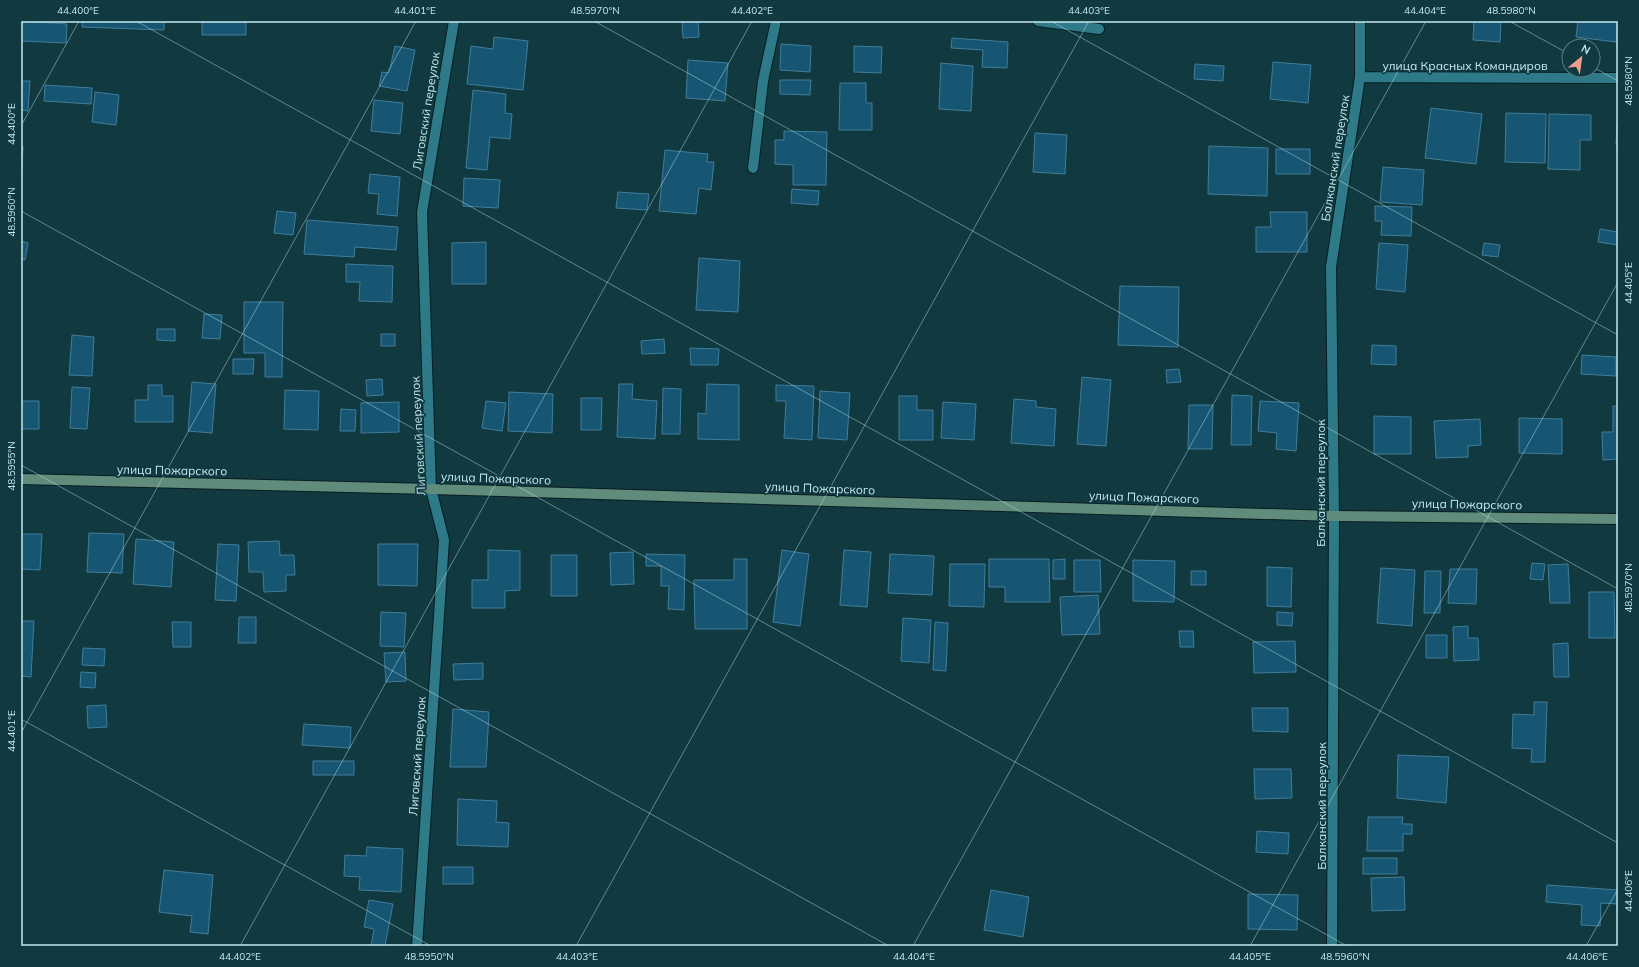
<svg xmlns="http://www.w3.org/2000/svg" width="1639" height="967" font-family="Mulish,sans-serif">
	<style>
		.building { fill: #175672; stroke: #427d9a }
		.lines { fill: none; stroke-linecap: round; stroke-linejoin: round }
		.street-casing { stroke: #061e22; stroke-width: 12 }
		.secondary-casing { stroke: #061e22; stroke-width: 12 }
		.street { stroke: #2e7a88; stroke-width: 10 }
		.secondary { stroke: #608c7c; stroke-width: 10 }
		.ticks { fill: none; stroke: #c4e8ef; stroke-width: 1; stroke-opacity: 0.45 }
		.labels { text-anchor: middle; dominant-baseline: central; stroke-width: 3.5; stroke-linejoin: round; paint-order: stroke }
		.street-label { font-size: 12px; fill: #c4e8ef; stroke: #103940 }
		.neatline { fill: none; stroke: #c4e8ef; stroke-width: 1.5 }
		.ticks-label { font-size: 10px; text-anchor: middle; fill: #c4e8ef }
	</style>
	<rect width="100%" height="100%" fill="#103940"/>
	<path class="building" d="M21 21 67 24 66 43 21 41Z
		M82 21H164V30L82 27Z
		M682 21H698L699 37 683 38Z
		M1474 21H1501L1500 42 1473 40Z
		M1578 21H1618L1616 42 1576 37Z
		M202 22H246V35H202Z
		M494 37 528 41 523 90 467 84 471 46 493 49Z
		M952 38 1008 42 1007 68 982 67 983 50 951 48Z
		M781 44 811 46 810 72 780 70Z
		M395 46 415 50 407 91 379 86 382 72 389 73Z
		M854 46 882 47 881 73 854 72Z
		M688 60 728 63 725 101 686 98Z
		M1273 62 1311 65 1308 103 1270 99Z
		M941 63 973 66 971 111 939 109Z
		M1195 64 1224 66 1223 81 1194 79Z
		M780 80H811L810 95 780 94Z
		M21 81H30L28 111 21 110Z
		M840 83H866V103H872V130H839Z
		M45 85 92 88 91 104 44 101Z
		M473 90 506 94 505 113 512 114 510 139 490 137 487 170 466 168Z
		M95 92 119 95 116 125 92 122Z
		M374 100 403 103 400 134 371 131Z
		M1431 108 1482 114 1476 164 1425 158Z
		M1506 113 1546 114 1545 163 1505 162Z
		M1549 114 1591 115V140H1580V170L1548 169Z
		M1617 123H1618V144H1616Z
		M784 131 827 132 826 185H793V165L775 164V140H784Z
		M1035 133 1067 135 1065 174 1033 172Z
		M21 146H23L22 170H21Z
		M1209 146 1268 148 1267 196 1208 194Z
		M1276 149H1310V174H1276Z
		M665 150 708 154 707 162H714L711 190 699 188 696 214 659 211Z
		M1383 167 1424 170 1422 205 1380 202Z
		M370 174 400 177 397 216 377 214 379 194 368 193Z
		M464 178 500 180 498 208 463 206Z
		M792 189 819 191 818 205 791 203Z
		M618 192 649 194 647 210 616 208Z
		M1375 206 1412 207 1411 236 1381 235 1382 221H1375Z
		M277 211 296 213 293 235 274 233Z
		M1270 212H1307V252H1256V227H1271Z
		M307 220 398 227 396 250 355 247 354 257 304 254Z
		M1600 229 1618 232V245L1598 242Z
		M21 241 28 243 25 260 21 259Z
		M486 242V284H452V243Z
		M1379 243 1408 245 1405 292 1376 289Z
		M1484 243 1500 245 1498 257 1482 255Z
		M699 258 740 261 738 312 696 310Z
		M346 264 393 266 392 302 359 301 360 282H346Z
		M1120 286 1179 287 1178 347 1118 345Z
		M244 302H283L282 377H265V353H244Z
		M204 314 222 315 220 339 202 338Z
		M157 329H175V341L157 340Z
		M381 334H395V346H381Z
		M72 335 94 337 92 376 69 375Z
		M664 339 665 353 642 354 641 341Z
		M1372 345 1396 346V365L1371 364Z
		M690 348 719 349 718 365H691Z
		M1582 355 1616 357V376L1581 374Z
		M233 359H254L253 374H233Z
		M1179 369 1181 382 1167 383 1166 370Z
		M1082 377 1111 380 1106 446 1077 444Z
		M382 379 383 395 367 396 366 380Z
		M192 382 216 384 212 433 188 431Z
		M619 384H633L632 399 657 401 655 439 617 437Z
		M707 384 739 385V440L698 439V413L706 414Z
		M148 385H162V396H173V422H135V400H148Z
		M776 385 814 386 812 440 784 438 786 401H776Z
		M72 387 90 388 87 429 70 428Z
		M663 388 681 389 680 434H662Z
		M285 390 319 391 318 430 284 429Z
		M820 391 850 393 847 440 818 438Z
		M509 392 553 394 552 433 508 431Z
		M1232 395 1252 396 1251 445H1231Z
		M899 396H917V410H933V440H899Z
		M581 398H602L601 430H581Z
		M1014 399 1036 401V407L1056 409 1054 446 1011 443Z
		M21 401H39V429H21Z
		M486 401 506 403 502 431 482 428Z
		M1260 401 1299 403 1296 451 1276 449 1277 433 1258 431Z
		M399 402V432L361 433V403Z
		M943 402 976 404 974 440 941 438Z
		M1189 405H1213L1212 449H1188Z
		M1613 406H1618V459L1603 460 1602 432H1613Z
		M341 409 356 410 355 431H340Z
		M1374 416 1411 417V454H1374Z
		M1519 418 1562 419V454L1519 453Z
		M1480 419 1481 445 1468 446V457L1436 458 1434 421Z
		M89 533 124 534 122 573 87 572Z
		M21 534H42L40 570 21 569Z
		M136 539 174 542 171 587 133 584Z
		M279 541 280 555H294L295 575H286V591L264 592 263 572H249L248 542Z
		M218 544 239 545 236 601 215 600Z
		M378 544H418L417 586 378 585Z
		M488 550 520 551V590L505 591V608H472V580H488Z
		M782 550 809 554 800 626 773 622Z
		M844 550 871 552 867 607 840 605Z
		M633 552 634 584 611 585 610 553Z
		M646 554 685 555 684 610 668 609 669 586H661V566H646Z
		M890 554 934 556 932 595 888 593Z
		M551 555H577V596H551Z
		M734 559H747V629H695L694 580H734Z
		M989 559H1049L1050 602H1005V587H989Z
		M1065 559V579H1053V560Z
		M1074 560H1100L1101 592H1074Z
		M1133 560 1175 561 1174 602 1133 601Z
		M1532 563 1545 564 1543 580 1530 579Z
		M950 564H985L984 607 949 606Z
		M1568 564 1570 603H1550L1548 565Z
		M1267 567 1292 568 1291 607 1267 606Z
		M1381 568 1415 570 1412 626 1377 623Z
		M1450 569H1477L1476 604 1448 603Z
		M1191 571H1206V585H1191Z
		M1425 571H1441L1440 613H1424Z
		M1589 592H1614L1615 638H1589Z
		M1098 595 1100 634 1062 635 1060 597Z
		M381 612 406 613 404 647 380 646Z
		M1277 612 1293 613 1292 626 1277 625Z
		M239 617H256V643H238Z
		M903 618 931 620 929 663 901 661Z
		M21 621H34L31 677 21 676Z
		M172 622H191V647H173Z
		M935 622 948 623 946 671 933 670Z
		M1468 626V638H1478L1479 660 1454 661 1453 627Z
		M1179 631H1193L1194 647H1180Z
		M1426 635H1447V658H1426Z
		M1295 641 1296 672 1254 673 1253 642Z
		M1568 643 1569 677H1554L1553 644Z
		M83 648 105 649 104 666 82 665Z
		M405 652 406 681 386 682 384 653Z
		M483 663V679L454 680 453 664Z
		M81 672 96 673 95 688 80 687Z
		M1534 702H1547L1545 762H1531L1532 749 1512 748 1513 714 1534 715Z
		M106 705 107 727 88 728 87 706Z
		M1252 708H1288V732L1253 731Z
		M453 709 489 712 486 767H450Z
		M304 724 351 727 350 748 302 745Z
		M1398 755 1449 757 1446 803 1397 798Z
		M313 761H354V775H313Z
		M1254 769H1291L1292 798 1255 799Z
		M458 799 497 801 496 822 509 823 508 847 457 845Z
		M1368 817H1403L1402 824H1412V834H1403V851H1367Z
		M1257 831 1289 833 1288 854 1256 852Z
		M367 847 403 849 401 892 359 890 360 877 344 876 345 855 366 856Z
		M1363 858H1397V874H1363Z
		M443 867H473V884H443Z
		M164 870 213 875 208 934 190 932 192 916 159 912Z
		M1404 877 1405 910 1372 911 1371 878Z
		M1547 885 1618 890V904L1601 903 1600 926 1581 925 1582 905 1546 902Z
		M991 890 1029 897 1023 937 984 930Z
		M1248 894 1298 895 1297 930 1248 929Z
		M369 900 393 904 385 946H371L374 929 364 927Z"/>
	<g class="lines">
		<defs>
			<path id="street" d="M1038 21 1099 29
				M1360 77 1618 78
				M753 168 763 81 776 21
				M417 946 444 540 431 489 422 212 454 21
				M1332 946 1334 516 1331 267 1360 77V21"/>
			<path id="secondary" d="M21 479 431 489 1334 516 1618 519"/>
		</defs>
		<use href="#street" class="street-casing"/>
		<use href="#secondary" class="secondary-casing"/>
		<use href="#street" class="street"/>
		<use href="#secondary" class="secondary"/>
	</g>
	<path class="ticks" d="M136 21 1618 843M594 21 1618 589M1051 21 1618 335M1509 21 1569 54M1593 67 1618 81M21 126 79 21M21 211 1347 946M21 465 889 946M21 719 431 946M21 733 416 21M240 946 752 21M576 946 1089 21M913 946 1426 21M1250 946 1618 282M1586 946 1618 889"/>
	<g class="labels">
		<g class="street-label">
			<text x="1465" y="65">улица Красных Командиров</text>
			<text transform="translate(426 111) rotate(-81)">Лиговский переулок</text>
			<text transform="translate(1335 158) rotate(-81)">Балканский переулок</text>
			<text transform="translate(418 436) rotate(-93)">Лиговский переулок</text>
			<text transform="translate(172 470) rotate(1)">улица Пожарского</text>
			<text transform="translate(496 478) rotate(2)">улица Пожарского</text>
			<text transform="translate(1320 483) rotate(-90)">Балканский переулок</text>
			<text transform="translate(820 488) rotate(2)">улица Пожарского</text>
			<text transform="translate(1144 497) rotate(2)">улица Пожарского</text>
			<text transform="translate(1467 504) rotate(1)">улица Пожарского</text>
			<text transform="translate(417 756) rotate(-86)">Лиговский переулок</text>
			<text transform="translate(1321 806) rotate(-90)">Балканский переулок</text>
		</g>
	</g>
	<rect width="1639" height="967" fill="none" stroke="#103940" stroke-width="44"/>
	<g transform="translate(1581 58) rotate(29)"><circle r="19" fill="#103940" stroke="#587f86"/>
	<path d="M0-3L7 15L0 10L-7 15Z" fill="#f49d8c"/>
	<text y="-6" font-size="11" font-weight="bold" text-anchor="middle" fill="#c4e8ef">N</text>
	</g>
	<rect x="22" y="22" width="1595" height="923" class="neatline"/>
	<g class="ticks-label">
		<text x="78" y="14">44.400°E</text>
		<text x="415" y="14">44.401°E</text>
		<text x="595" y="14">48.5970°N</text>
		<text x="752" y="14">44.402°E</text>
		<text x="1089" y="14">44.403°E</text>
		<text x="1425" y="14">44.404°E</text>
		<text x="1511" y="14">48.5980°N</text>
		<text transform="translate(1628 81) rotate(-90)" y="4">48.5980°N</text>
		<text transform="translate(11 124) rotate(-90)" y="4">44.400°E</text>
		<text transform="translate(11 212) rotate(-90)" y="4">48.5960°N</text>
		<text transform="translate(1628 283) rotate(-90)" y="4">44.405°E</text>
		<text transform="translate(11 466) rotate(-90)" y="4">48.5955°N</text>
		<text transform="translate(1628 588) rotate(-90)" y="4">48.5970°N</text>
		<text transform="translate(11 731) rotate(-90)" y="4">44.401°E</text>
		<text transform="translate(1628 891) rotate(-90)" y="4">44.406°E</text>
		<text x="240" y="960">44.402°E</text>
		<text x="429" y="960">48.5950°N</text>
		<text x="577" y="960">44.403°E</text>
		<text x="914" y="960">44.404°E</text>
		<text x="1250" y="960">44.405°E</text>
		<text x="1345" y="960">48.5960°N</text>
		<text x="1587" y="960">44.406°E</text>
	</g>
</svg>
